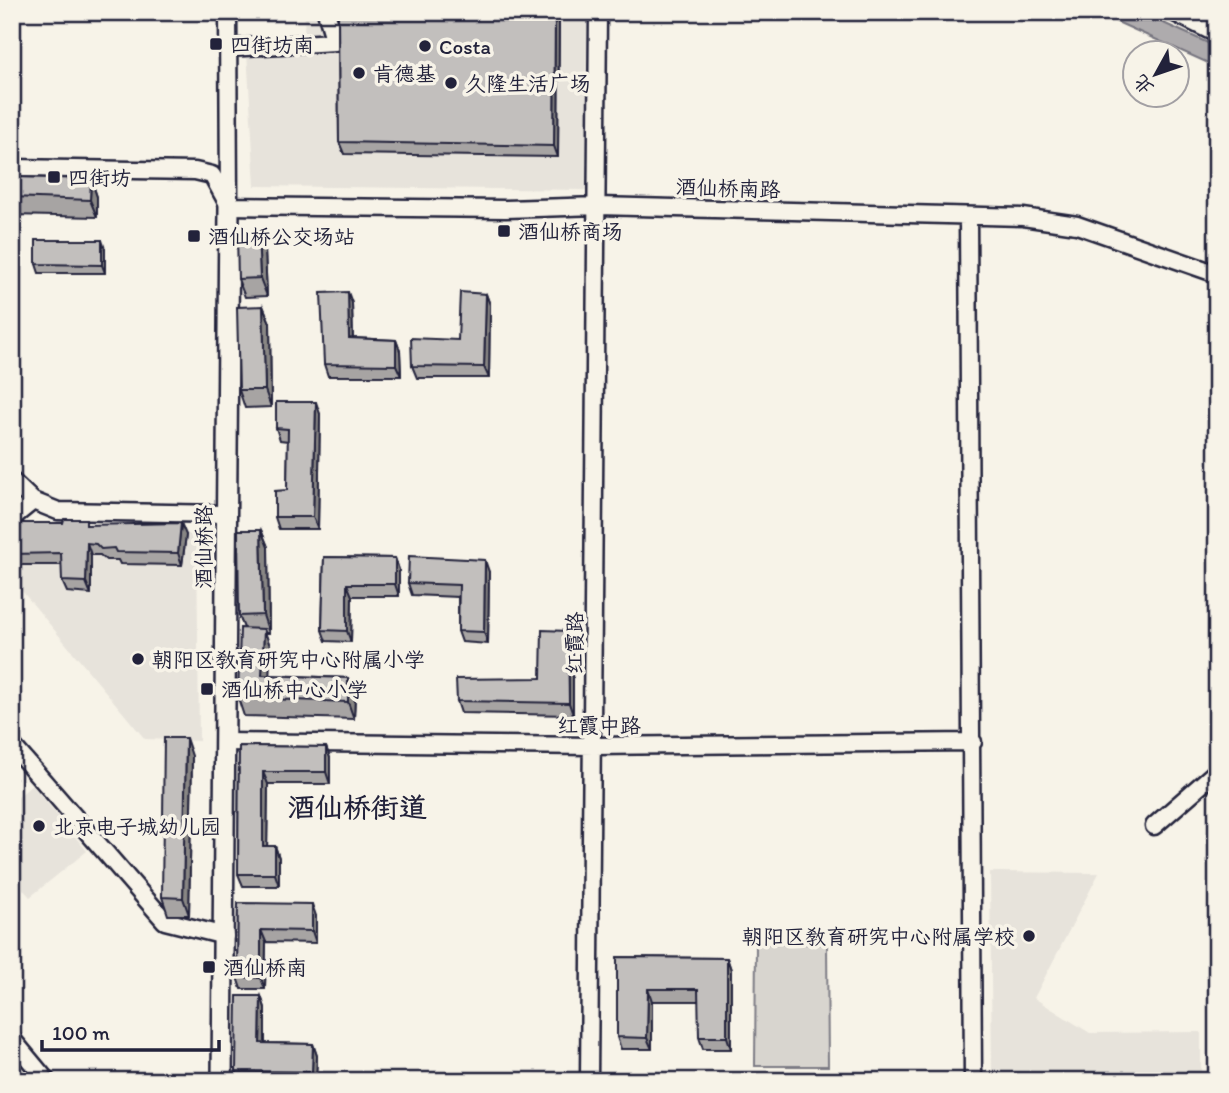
<svg xmlns="http://www.w3.org/2000/svg" width="1229" height="1093" font-family="Itim,'LXGW WenKai TC',sans-serif">
	<style>
		.built { fill: #e7e3db }
		.green { fill: #d8d5cf; stroke: #7d7c85; stroke-width: 2 }
		.water { fill: #aeabad; stroke: #76747f; stroke-width: 2 }
		.lines { fill: none; stroke-linecap: round; stroke-linejoin: round }
		.minor-casing { stroke: #22223b; stroke-width: 21 }
		.major-casing { stroke: #22223b; stroke-width: 24 }
		.path { stroke: #22223b; stroke-width: 2; stroke-dasharray: 5 5; stroke-linecap: butt }
		.minor { stroke: #f7f3e8; stroke-width: 16 }
		.major { stroke: #f7f3e8; stroke-width: 19 }
		.wall { fill: #a7a4a3; stroke: #22223b; stroke-width: 2 }
		.shaded-wall { fill: #888684; stroke: #22223b; stroke-width: 2 }
		.building { fill: #c2bfbd; stroke: #22223b; stroke-width: 2 }
		.poi-dot { fill: #22223b; stroke: #f7f3e8; stroke-width: 2.5 }
		.labels { text-anchor: middle; dominant-baseline: central; stroke-width: 7; stroke-linejoin: round; paint-order: stroke }
		.poi-label { font-size: 21px; fill: #22223b; stroke: #f7f3e8; text-anchor: start }
		.street-label { font-size: 21px; fill: #22223b; stroke: #f7f3e8 }
		.district-label { font-size: 28px; font-weight: bold; fill: #22223b; stroke: #f7f3e8 }
	</style>
	<rect width="100%" height="100%" fill="#f7f3e8"/>
	<filter id="ink" filterUnits="userSpaceOnUse"><feTurbulence type="fractalNoise" baseFrequency=".0143" numOctaves="2"/><feDisplacementMap in="SourceGraphic" scale="14" xChannelSelector="R" yChannelSelector="G"/><feConvolveMatrix kernelMatrix="1 2 1 2 8 2 1 2 1" color-interpolation-filters="sRGB"/></filter>
	<g filter="url(#ink)">
		<path class="built" d="M305 12H587L586 190 255 186 246 35 304 33Z
			M12 530 197 534 199 741 145 739 12 579Z
			M32 785 87 851 30 897 12 877V802Z
			M990 872 1099 873 1034 998 1090 1033 1201 1032V1081H1076L1075 1075 992 1077Z"/>
		<path class="green" d="M756 943 827 944 828 1066H755Z"/>
		<path class="water" d="M1095 12H1139L1217 47V67Z"/>
		<g class="lines">
			<defs>
				<path id="minor" d="M228 12 229 203
					M1173 12 1217 34
					M228 48 335 42 326 12
					M12 168 195 171 212 175 229 206
					M229 206 506 209 598 206 1023 217 1077 225 1217 274
					M968 216 973 1081
					M12 481 33 501 58 511 225 514
					M12 518 33 501
					M225 742 594 746 973 742
					M12 745 165 921 225 936
					M1154 826 1217 771
					M12 1039 47 1081
					M589 1081 598 12"/>
				<path id="major" d="M222 1081 229 206"/>
			</defs>
			<use href="#minor" class="minor-casing"/>
			<use href="#major" class="major-casing"/>
			<path class="path" d="M12 781 19 776"/>
			<use href="#minor" class="minor"/>
			<use href="#major" class="major"/>
		</g>
		<path class="wall" d="M338 12H559L558 157 344 154 339 142Z
			M12 177 91 179 97 197V217L12 215Z
			M105 249V273H39L36 264Z
			M265 250 267 296 245 297 238 279Z
			M486 294 490 305 489 378H417L412 366 458 340Z
			M352 303 353 338 396 340 400 351 401 376H328L324 364Z
			M263 306 270 323 271 407 245 408 239 390Z
			M320 414 318 529H279L275 517 287 490 288 441 280 440 276 428Z
			M12 523 88 525 186 535 182 565 120 564 118 560H106L100 555H91V594L67 592 62 581V565H13L12 563Z
			M261 530 268 547 269 633H265L270 646 269 675 348 678 355 695 354 719 244 716 238 698 244 628 239 616Z
			M324 557 395 558 399 570V596H352L351 642 326 641 322 630Z
			M489 572 488 644 462 642 458 631V597L412 595 408 583Z
			M573 642V715L461 713 457 701 541 678Z
			M239 746 326 747 330 758V784H268L267 846H275L279 858V886H243L238 874Z
			M192 756 189 915H168L162 897Z
			M238 903 316 916V943L266 942 265 989H241L237 977Z
			M617 957 727 958 731 970V1049H703L699 1037V1001H652V1049H621L617 1037Z
			M261 996 265 1008V1043L313 1044 317 1056 316 1081H240L236 1071Z"/>
		<path class="shaded-wall" d="M555 12H559L558 157 554 146Z
			M91 179 97 197V217L90 200Z
			M258 233 265 250 267 296 260 278Z
			M102 240 105 249V273L102 265Z
			M348 292 352 303 353 350 349 338Z
			M486 294 490 305 489 378 484 367Z
			M263 306 270 323 271 407 265 390Z
			M396 340 400 351 401 376 396 365Z
			M316 402 320 414 318 529 313 517Z
			M181 523 186 535 182 565 178 553Z
			M261 530 268 547 269 633 263 615Z
			M87 543 91 555V594L86 582Z
			M395 558 399 570V596L395 584Z
			M485 560 489 572 488 644 484 632Z
			M347 584 352 596 351 642 347 631Z
			M264 629 270 646 269 692 262 675Z
			M568 631 573 642V715L569 703Z
			M348 678 355 695 354 719 348 702Z
			M186 738 192 756 189 915 183 898Z
			M326 747 330 758V784L326 772Z
			M263 772 268 784 267 858 263 846Z
			M275 846 279 858V886L275 874Z
			M312 904 316 916V943L312 931Z
			M261 930 266 942 265 989 261 978Z
			M727 958 731 970V1049L727 1037Z
			M648 989 652 1001V1049L647 1038Z
			M261 996 265 1008V1054L260 1043Z
			M313 1044 317 1056 316 1081H315L312 1072Z"/>
		<path class="building" d="M338 12H555L554 146 339 142Z
			M12 177 91 179 90 200 12 197Z
			M258 233 260 278 238 279 237 234Z
			M36 240H102V265L36 264Z
			M348 292 349 338 396 340V365L324 364 321 293Z
			M460 292 486 294 484 367 412 366 411 338 458 340Z
			M263 306 265 390H239L237 307Z
			M276 402H316L313 517H275V491L287 490 288 429 276 428Z
			M64 519H86V525L181 523 178 553 116 552 114 548 101 549 96 544 87 543 86 582 62 581 61 553 12 554V523H63Z
			M238 530H261L263 615 239 616Z
			M409 556 485 560 484 632 458 631 459 585 408 583Z
			M324 557 395 558V584H347V631L322 630Z
			M240 628 264 629 262 675 348 678V702L238 698Z
			M542 630 568 631 569 703 457 701 456 679 541 678Z
			M164 738H186L183 898 162 897Z
			M239 746 326 747V772H263V846H275V874H238Z
			M238 903 312 904V931L261 930V978L237 977Z
			M617 957 727 958V1037H699L698 989H648L647 1038 617 1037Z
			M237 996H261L260 1043 313 1044 312 1072 236 1071Z"/>
	</g>
	<g class="poi-dot">
		<rect x="209" y="37" width="14" height="14" rx="3.5"/>
		<circle cx="425" cy="46" r="7"/>
		<circle cx="359" cy="73" r="7"/>
		<circle cx="451" cy="83" r="7"/>
		<rect x="47" y="170" width="14" height="14" rx="3.5"/>
		<rect x="497" y="224" width="14" height="14" rx="3.5"/>
		<rect x="187" y="229" width="14" height="14" rx="3.5"/>
		<circle cx="138" cy="659" r="7"/>
		<rect x="200" y="682" width="14" height="14" rx="3.5"/>
		<circle cx="39" cy="826" r="7"/>
		<circle cx="1029" cy="936" r="7"/>
		<rect x="202" y="960" width="14" height="14" rx="3.5"/>
	</g>
	<g class="labels">
		<g class="poi-label">
			<text x="230" y="44">四街坊南</text>
			<text x="439" y="46">Costa</text>
			<text x="373" y="73">肯德基</text>
			<text x="465" y="83">久隆生活广场</text>
			<text x="68" y="177">四街坊</text>
			<text x="518" y="231">酒仙桥商场</text>
			<text x="208" y="236">酒仙桥公交场站</text>
			<text x="152" y="659">朝阳区教育研究中心附属小学</text>
			<text x="221" y="689">酒仙桥中心小学</text>
			<text x="53" y="826">北京电子城幼儿园</text>
			<text x="1015" y="936" text-anchor="end">朝阳区教育研究中心附属学校</text>
			<text x="223" y="967">酒仙桥南</text>
		</g>
		<g class="street-label">
			<text transform="translate(728 188) rotate(2)">酒仙桥南路</text>
			<text transform="translate(203 547) rotate(-90)">酒仙桥路</text>
			<text transform="translate(574 643) rotate(-90)">红霞路</text>
			<text x="599" y="725">红霞中路</text>
		</g>
		<g class="district-label">
			<text x="357" y="807">酒仙桥街道</text>
		</g>
	</g>
	<rect width="1229" height="1093" fill="none" stroke="#f7f3e8" stroke-width="42"/>
	<rect x="21" y="21" width="1187" height="1051" fill="none" stroke="#22223b" stroke-width="2.5" filter="url(#ink)"/>
	<g transform="translate(1156 74) rotate(230)"><circle r="33" fill="#f7f3e8" stroke="#a29fa3" stroke-width="2"/>
	<path d="M0-5L12 26L0 18L-12 26Z" fill="#22223b"/>
	<text y="-10" font-size="19" font-weight="bold" text-anchor="middle" fill="#22223b">北</text>
	</g>
	<path d="M42 1040v10h177v-10" fill="none" stroke="#22223b" stroke-width="3.5"/>
	<text x="52" y="1040" font-size="21" fill="#22223b" stroke="#f7f3e8" stroke-width="5" paint-order="stroke">100 m</text>
</svg>
